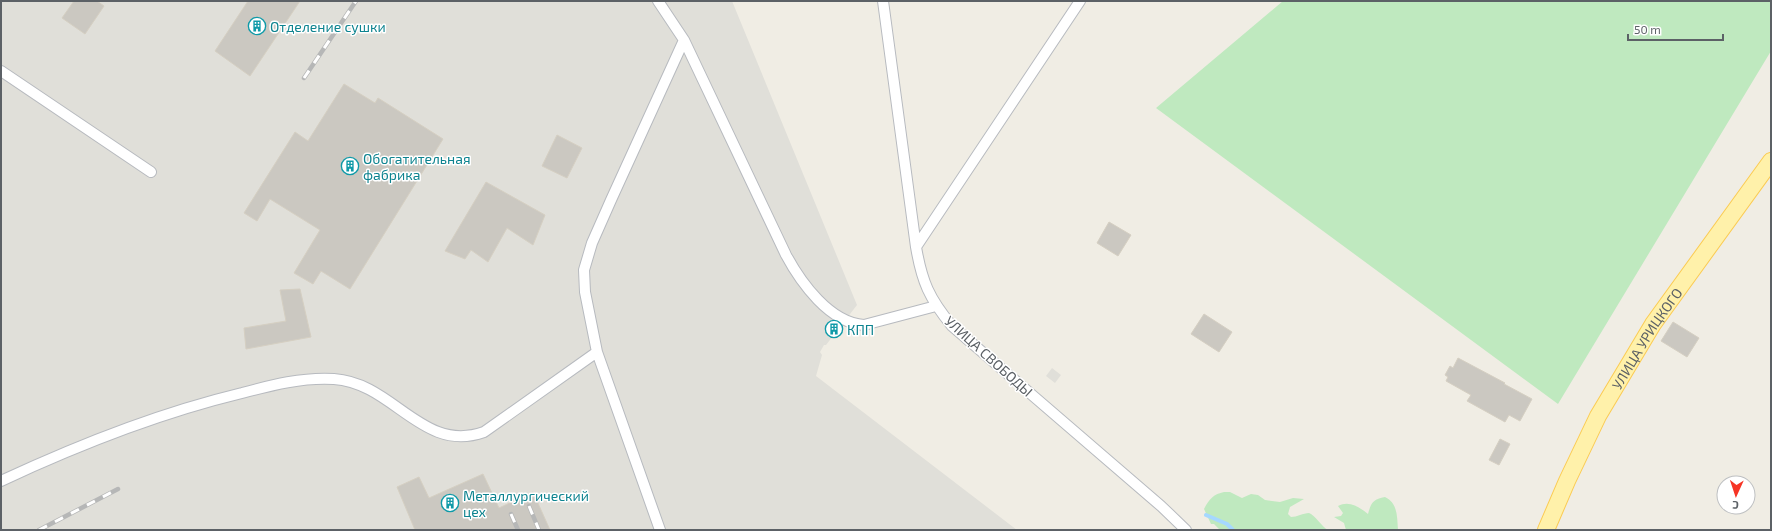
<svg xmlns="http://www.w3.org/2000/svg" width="1772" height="531" font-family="'Exo 2',sans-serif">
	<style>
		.industrial { fill: #e0dfd9 }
		.green { fill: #bfe9bf }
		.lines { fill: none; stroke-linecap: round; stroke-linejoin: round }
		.stream { stroke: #a5d8ff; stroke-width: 4 }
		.building { fill: #cbc8c1; stroke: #d5cfc2 }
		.minor-casing { stroke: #b7babf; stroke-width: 12 }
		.primary-casing { stroke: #fbcb52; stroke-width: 18 }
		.minor { stroke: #fff; stroke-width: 10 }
		.primary { stroke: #fff1aa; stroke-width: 16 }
		.rail-casing { stroke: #b6b7b7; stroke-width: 4.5 }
		.rail { stroke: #fff; stroke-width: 3; stroke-dasharray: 9; stroke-linecap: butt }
		.labels { text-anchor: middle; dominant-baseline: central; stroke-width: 3; stroke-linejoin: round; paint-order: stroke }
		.culture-label { font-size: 14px; fill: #0d838f; stroke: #fff; text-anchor: start }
		.street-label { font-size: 14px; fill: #5c6166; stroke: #fff }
	</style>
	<rect width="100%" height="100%" fill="#f0ede4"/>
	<path class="industrial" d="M1 1H732L857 305 826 345H824L820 352 822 355 816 376 1017 530H1Z
		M1052 368 1061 375 1055 383 1046 376Z"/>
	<path class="green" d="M1283 1H1771V51L1558 404 1156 108Z
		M1224 492H1230L1242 498 1251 494 1258 495 1265 500 1272 501 1280 502 1293 498 1304 499 1290 507 1288 514 1291 517C1297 517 1303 513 1309 513 1314 514 1322 527 1328 530H1220L1214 524H1211L1204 509C1209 499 1214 494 1224 492Z
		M1385 497C1398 503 1397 517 1398 530H1346L1344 523 1334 517 1341 516 1343 513 1338 506C1349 500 1359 507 1368 514 1371 503 1373 499 1385 497Z"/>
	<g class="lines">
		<path class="stream" d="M1206 515 1227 524 1233 530"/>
	</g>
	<path class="building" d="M74 1H97L104 6 85 34 62 18Z
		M248 1H300L250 76 215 51Z
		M344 84 375 103 378 98 443 139 350 289 321 271 313 284 294 273 320 230 270 199 257 221 244 213 295 132 308 141Z
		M557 135 582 148 567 178 542 166Z
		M486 182 545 215 533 245 507 228 488 262 471 250 465 259 445 251Z
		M1109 222 1131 235 1118 256 1097 243Z
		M300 289 311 337 246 349 244 328 286 321 280 290Z
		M1204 314 1232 332 1219 352 1191 334Z
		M1673 322 1699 338 1687 357 1661 341Z
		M1458 358 1505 383 1504 384 1532 399 1520 421 1509 415 1505 422 1467 401 1471 395 1446 381 1448 377 1445 375 1450 366 1453 368Z
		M1500 439 1510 444 1499 465 1489 460Z
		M483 474 499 508 533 492 550 530H415L397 487 419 477 429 498Z"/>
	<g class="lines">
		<defs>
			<path id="minor" d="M658 1 684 40 786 255C801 283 830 323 864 325L936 306
				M883 1 916 247
				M1080 1 916 247C922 282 929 298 952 326L1161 506 1186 530
				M1 71 151 172
				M1 481C78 445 159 413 242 393 272 385 303 377 334 379 394 383 422 454 484 432L597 352
				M660 530 597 352 585 292 584 270 592 243 611 200 684 40"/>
			<g id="primary">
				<path id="s1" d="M1546 530 1567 481 1598 416 1653 324 1771 161"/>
			</g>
		</defs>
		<use href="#minor" class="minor-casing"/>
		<use href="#primary" class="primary-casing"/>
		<use href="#minor" class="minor"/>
		<use href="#primary" class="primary"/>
		<defs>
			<path id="rail" d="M304 78 356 1
				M529 506 539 530
				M511 514 518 530
				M39 530 118 489"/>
		</defs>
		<use href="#rail" class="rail-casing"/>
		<use href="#rail" class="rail"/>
	</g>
	<defs>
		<symbol id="building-ring" viewBox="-11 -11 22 22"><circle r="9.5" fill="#fff" stroke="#0f9aa8" stroke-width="1.5"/><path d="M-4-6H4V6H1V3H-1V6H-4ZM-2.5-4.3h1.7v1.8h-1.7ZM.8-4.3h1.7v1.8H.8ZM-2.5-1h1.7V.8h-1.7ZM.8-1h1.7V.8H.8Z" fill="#0f9aa8"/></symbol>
	</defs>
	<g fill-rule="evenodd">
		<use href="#building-ring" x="247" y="16" width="20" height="20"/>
		<use href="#building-ring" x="340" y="156" width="20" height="20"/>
		<use href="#building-ring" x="824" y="319" width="20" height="20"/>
		<use href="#building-ring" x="440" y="493" width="20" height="20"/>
	</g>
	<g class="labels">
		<g class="culture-label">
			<text x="270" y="26">Отделение сушки</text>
			<text x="363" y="158">Обогатительная<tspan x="363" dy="16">фабрика</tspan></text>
			<text x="847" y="329">КПП</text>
			<text x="463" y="495">Металлургический<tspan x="463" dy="16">цех</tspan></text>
		</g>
		<g class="street-label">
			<text stroke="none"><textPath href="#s1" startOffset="217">УЛИЦА УРИЦКОГО</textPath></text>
			<text transform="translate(989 356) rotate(42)">УЛИЦА СВОБОДЫ</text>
		</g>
	</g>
	<rect width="1772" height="531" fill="none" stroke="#5c6166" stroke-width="4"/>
	<g transform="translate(1736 495) rotate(183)"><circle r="19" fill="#ffffff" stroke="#bec0c2"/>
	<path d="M0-3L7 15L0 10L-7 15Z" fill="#f63425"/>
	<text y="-6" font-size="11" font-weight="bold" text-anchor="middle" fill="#5c6166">С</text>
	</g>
	<path d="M1628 34v6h95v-6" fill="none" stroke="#5c6166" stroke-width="2"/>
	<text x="1634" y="34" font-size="12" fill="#5c6166" stroke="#ffffff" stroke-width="3" paint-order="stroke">50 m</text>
</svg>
